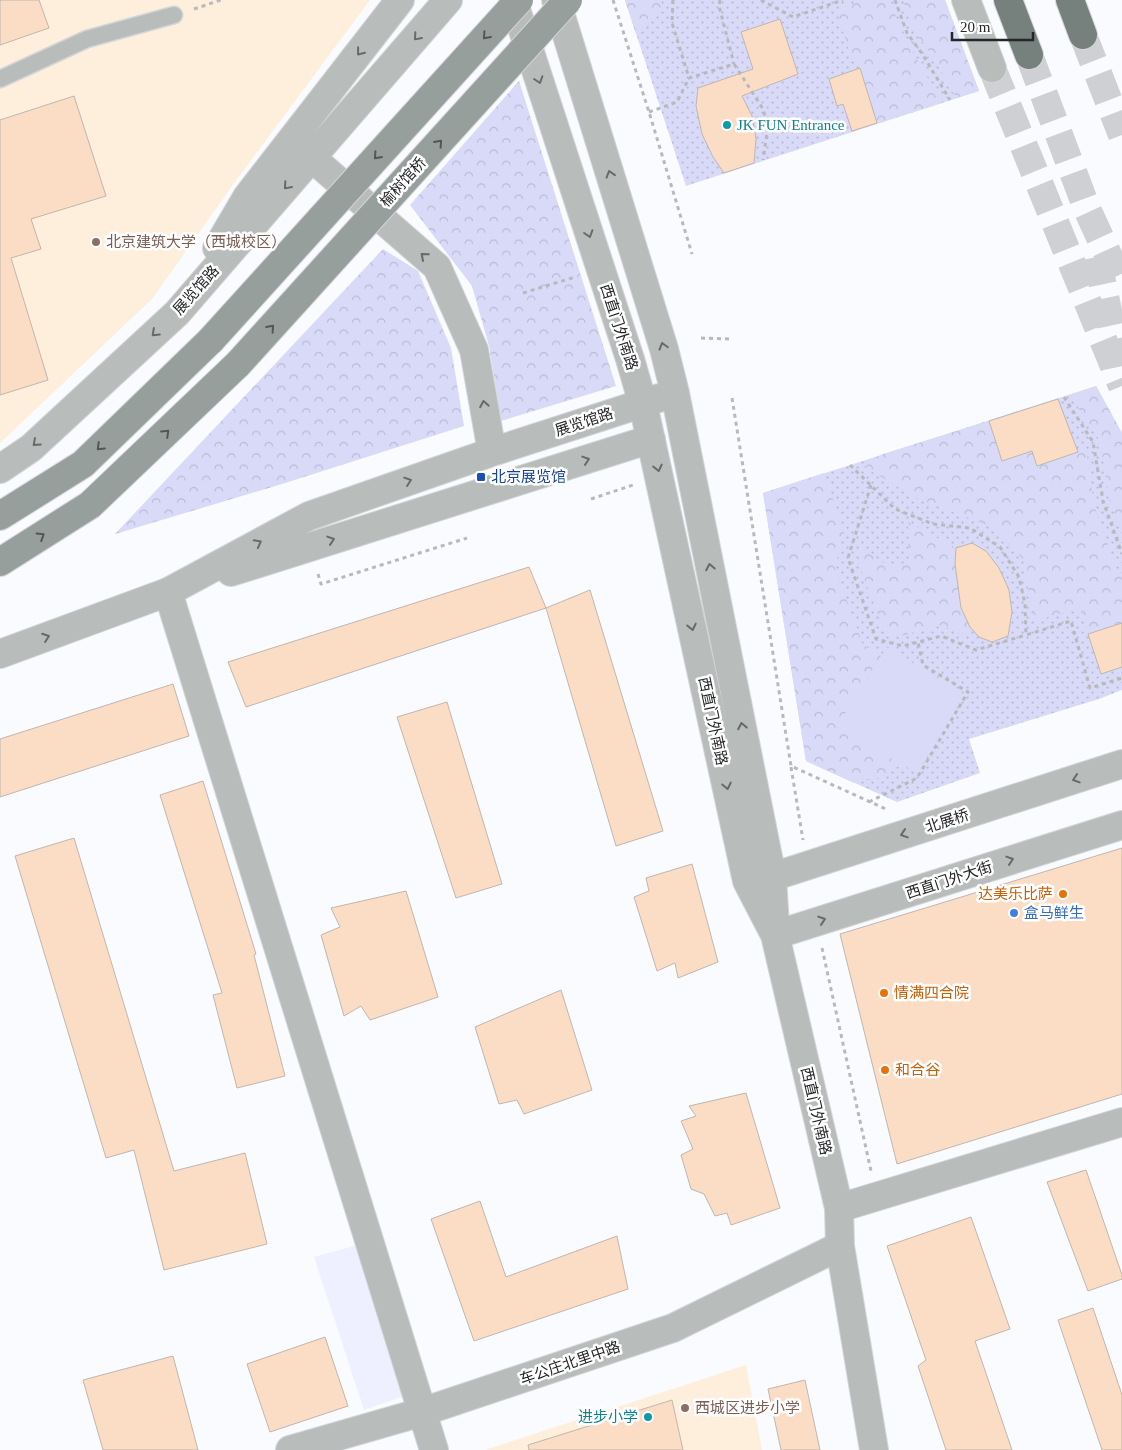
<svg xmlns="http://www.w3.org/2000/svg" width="1122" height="1450" font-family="'Times New Roman','Noto Sans SC',serif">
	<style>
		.built { fill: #eff0ff }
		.education { fill: #feeedc }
		.grass { fill: url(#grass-dots) }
		.forest { fill: url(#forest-crowns) }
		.pitch { fill: #d8daf8 }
		.building { fill: #fbddc5; stroke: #bfb6af }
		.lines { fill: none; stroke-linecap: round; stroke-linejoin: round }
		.tertiary-tunnel { stroke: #cfd0d4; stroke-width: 28; stroke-dasharray: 28 14; stroke-linecap: butt }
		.trunk-tunnel { stroke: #cfd0d4; stroke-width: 28; stroke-dasharray: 28 14; stroke-linecap: butt }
		.service-casing { stroke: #d4d5d8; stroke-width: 19 }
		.minor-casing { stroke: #d4d5d8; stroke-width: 30 }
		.tertiary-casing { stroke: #d4d5d8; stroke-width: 30 }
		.secondary-casing { stroke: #d4d5d8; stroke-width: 30 }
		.trunk-casing { stroke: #d4d5d8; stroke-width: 30 }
		.path { stroke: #b8b9bd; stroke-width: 3; stroke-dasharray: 4 4; stroke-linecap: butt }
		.service { stroke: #b8bdbb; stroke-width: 16 }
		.minor { stroke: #b8bdbb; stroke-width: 28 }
		.tertiary { stroke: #b8bdbb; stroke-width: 28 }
		.secondary { stroke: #979f9d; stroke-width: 28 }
		.trunk { stroke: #76807c; stroke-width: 28 }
		.secondary-bridge-casing { stroke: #d4d5d8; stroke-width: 30; stroke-linecap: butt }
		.secondary-bridge { stroke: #979f9d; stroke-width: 28 }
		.oneway { stroke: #535657 }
		.oneway2 { stroke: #676a6b }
		.culture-dot { fill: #0f9aa8; stroke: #fff; stroke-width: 2 }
		.education-dot { fill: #8d6e63; stroke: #fff; stroke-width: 2 }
		.transit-dot { fill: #1a4fb4; stroke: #fff; stroke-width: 2 }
		.food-dot { fill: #e8710a; stroke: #fff; stroke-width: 2 }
		.shop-dot { fill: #3f7fe0; stroke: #fff; stroke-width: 2 }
		.labels { text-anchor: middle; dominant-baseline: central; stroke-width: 5; stroke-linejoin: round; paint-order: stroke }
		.culture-label { font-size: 15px; fill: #0d838f; stroke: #fff; text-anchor: start }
		.street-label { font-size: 15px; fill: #252629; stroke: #fff }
		.education-label { font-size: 15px; fill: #785e54; stroke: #fff; text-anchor: start }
		.transit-label { font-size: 15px; fill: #164399; stroke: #fff; text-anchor: start }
		.food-label { font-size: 15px; fill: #c56008; stroke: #fff; text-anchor: start }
		.shop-label { font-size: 15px; fill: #366cbe; stroke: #fff; text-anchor: start }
	</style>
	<defs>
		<pattern id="grass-dots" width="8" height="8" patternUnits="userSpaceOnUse" patternTransform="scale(1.25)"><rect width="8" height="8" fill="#d8daf8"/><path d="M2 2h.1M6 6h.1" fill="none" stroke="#b9bbd5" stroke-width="1.8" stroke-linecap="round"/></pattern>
		<pattern id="forest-crowns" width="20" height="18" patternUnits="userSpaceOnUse" patternTransform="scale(1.25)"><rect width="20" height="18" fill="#d8daf8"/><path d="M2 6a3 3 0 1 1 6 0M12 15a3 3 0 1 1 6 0" fill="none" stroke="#b9bbd5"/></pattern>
	</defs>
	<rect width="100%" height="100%" fill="#fafbff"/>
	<path class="built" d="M361 1244 407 1395 364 1410 314 1257Z"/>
	<path class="education" d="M0 0H370L232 186 152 299 0 443Z
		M746 1365 762 1450H485Z"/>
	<path class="grass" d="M625 0H945L979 91 686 186Z
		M1096 386 1122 433V690L1099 699 969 739 980 773 897 802 806 761 763 493Z"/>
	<path class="forest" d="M625 0H661L664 10 636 34Z
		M864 0H890L903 35 942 103 877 123 860 68 848 48 837 10Z
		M903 0H945L979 91 956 98 935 60 912 27Z
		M519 81 616 386 501 421 489 346 472 286 410 205Z
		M383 249 418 271 451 348 464 426 282 484 115 534Z
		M1096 386 1122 433V533L1109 499 1100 441 1070 395Z
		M989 421 1003 461 1032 451 1037 466 1086 448 1094 505 1116 568 1122 576V623L1088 634 1081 608 1034 621 1023 559 992 527 919 499 864 467 883 454Z
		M824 473 844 531 835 568 863 645 881 656 837 727 902 764 878 778 854 783 806 761 763 493Z
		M908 522 956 548C953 577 958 601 970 627L964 634 940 625 898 637 884 630 859 565 862 549 887 565 909 563Z"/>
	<path class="pitch" d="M887 647 965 695 917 773 837 727Z"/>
	<path class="building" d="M0 0H39L49 28 0 45Z
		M780 19 798 74 742 96 752 116 756 139 754 163 724 173 713 157 702 134 696 106 698 88 753 69 741 32Z
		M860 68 877 123 852 131 843 104 837 106 829 79Z
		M74 96 106 196 31 219 41 249 11 258 48 380 0 395V120Z
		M1058 399 1078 452 1037 466 1032 451 1002 461 989 421Z
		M972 543 986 551 999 568 1009 590 1012 612 1008 636 992 642 979 637 970 627 961 608 955 564 956 548Z
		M529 567 546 608 246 707 228 662Z
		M590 590 663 831 616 846 546 608Z
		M1122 623V667L1101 674 1088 634Z
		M173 684 189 736 0 797V739Z
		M447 702 502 884 456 898 397 717Z
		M203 781 256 954 254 955 285 1076 237 1088 213 995 222 993 160 795Z
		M74 838 174 1171 245 1153 267 1244 164 1270 134 1150 106 1158 15 856Z
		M1122 848V1094L897 1164 840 934Z
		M692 864 718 962 678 978 675 963 657 971 634 897 649 891 646 878Z
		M406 891 438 997 370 1020 361 1006 344 1016 321 935 340 927 331 908Z
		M561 990 592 1090 524 1114 517 1100 499 1104 475 1027Z
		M746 1093 780 1208 731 1225 727 1213 715 1216 704 1194 691 1189 681 1155 693 1149 681 1121 696 1116 689 1106Z
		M1086 1170 1122 1275V1279L1088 1291 1047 1182Z
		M480 1201 506 1277 617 1236 628 1289 474 1341 431 1219Z
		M971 1217 1010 1329 975 1341 1012 1450H946L918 1366 926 1360 887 1246Z
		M1093 1308 1122 1395V1450H1102L1058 1320Z
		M325 1337 348 1406 270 1432 247 1364Z
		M173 1356 198 1450H103L83 1380Z
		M805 1380 820 1450H781L768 1389Z
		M672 1400 683 1450H529L528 1445Z"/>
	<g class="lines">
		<path class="tertiary-tunnel" d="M992 68 1122 386"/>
		<path class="trunk-tunnel" d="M1083 35 1122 135
			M1029 55 1087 209 1122 285
			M1097 257 1122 379"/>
		<defs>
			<path id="service" d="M0 79 87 39 174 15"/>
			<path id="minor" d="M168 592 434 1450
				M839 1208 1122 1122"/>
			<path id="tertiary" d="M513 0 630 359 643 404 747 881 775 935 839 1208 840 1246 874 1450
				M556 0 664 349 675 393 772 877 775 926
				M966 0 992 68
				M312 158 437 267 474 350 492 452
				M217 248 247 197 400 0
				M0 469 31 448 177 313 448 0
				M231 572 651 439
				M0 654 168 592 309 516 492 452 659 398
				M754 880 772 877 1122 764
				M775 935 1122 825
				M290 1450 422 1412 673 1328 840 1246"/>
			<path id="secondary" d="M0 516 83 464 211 340
				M0 562 90 505 238 364"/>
			<path id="trunk" d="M1008 0 1029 55
				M1070 0 1083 35"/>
		</defs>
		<use href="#service" class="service-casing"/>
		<use href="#minor" class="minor-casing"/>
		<use href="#tertiary" class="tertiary-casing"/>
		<use href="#secondary" class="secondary-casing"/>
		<use href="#trunk" class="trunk-casing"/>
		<path class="path" d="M613 0 649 112 692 254
			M673 0 672 23 689 78 734 64 763 109 768 127 763 160
			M720 0 719 6 734 64
			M761 0 793 17 843 0
			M895 0 907 33 923 55 950 100
			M194 9 221 0
			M649 112 677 102 689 78
			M523 293 575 277
			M701 338 732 339
			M1064 397 1093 442 1103 501 1122 554
			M732 398 791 766 888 810
			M850 465 895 509 933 524 970 528 1000 547 1019 577 1025 604 1026 635 1071 621 1090 688 1122 678
			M871 485 848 558 876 639 903 646 941 636 976 650 1026 635
			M591 499 633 485
			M318 574 321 584 467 538
			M791 767 803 840
			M869 802 917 778 968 692 923 665 918 642
			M822 948 871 1171"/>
		<use href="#service" class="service"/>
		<use href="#minor" class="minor"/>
		<use href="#tertiary" class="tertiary"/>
		<use href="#secondary" class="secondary"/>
		<use href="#trunk" class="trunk"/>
		<defs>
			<path id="secondary-bridge" d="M211 340 519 0
				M238 364 568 0"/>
		</defs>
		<use href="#secondary-bridge" class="secondary-bridge-casing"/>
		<use href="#secondary-bridge" class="secondary-bridge"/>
	</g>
	<defs><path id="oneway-chevron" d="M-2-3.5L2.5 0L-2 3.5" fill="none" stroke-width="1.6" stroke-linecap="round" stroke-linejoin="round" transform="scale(1.25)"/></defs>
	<g class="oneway">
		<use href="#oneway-chevron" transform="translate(486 36) rotate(132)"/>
		<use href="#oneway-chevron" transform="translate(439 143) rotate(-48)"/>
		<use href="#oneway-chevron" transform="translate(377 156) rotate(132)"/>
		<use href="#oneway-chevron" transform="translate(271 328) rotate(-48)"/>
		<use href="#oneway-chevron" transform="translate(166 433) rotate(-44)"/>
		<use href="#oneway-chevron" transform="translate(100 447) rotate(136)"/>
		<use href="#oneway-chevron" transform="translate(41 536) rotate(-32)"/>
	</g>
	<g class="oneway2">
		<use href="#oneway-chevron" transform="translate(417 37) rotate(131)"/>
		<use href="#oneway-chevron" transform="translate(360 52) rotate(128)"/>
		<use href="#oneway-chevron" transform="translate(539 80) rotate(72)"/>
		<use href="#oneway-chevron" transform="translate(610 174) rotate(-107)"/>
		<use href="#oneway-chevron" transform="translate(287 186) rotate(131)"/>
		<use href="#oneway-chevron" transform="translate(589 234) rotate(72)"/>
		<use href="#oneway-chevron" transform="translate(424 256) rotate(-139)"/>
		<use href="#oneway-chevron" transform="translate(155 333) rotate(137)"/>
		<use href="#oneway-chevron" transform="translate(663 346) rotate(-106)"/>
		<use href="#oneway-chevron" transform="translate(484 404) rotate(-100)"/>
		<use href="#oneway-chevron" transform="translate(36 443) rotate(138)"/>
		<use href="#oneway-chevron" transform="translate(586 460) rotate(-18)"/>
		<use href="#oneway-chevron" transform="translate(658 468) rotate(77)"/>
		<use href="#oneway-chevron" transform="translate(408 481) rotate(-19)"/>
		<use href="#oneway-chevron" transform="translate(331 540) rotate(-18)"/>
		<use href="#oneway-chevron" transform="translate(258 543) rotate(-28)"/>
		<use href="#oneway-chevron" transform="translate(710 567) rotate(-101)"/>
		<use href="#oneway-chevron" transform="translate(692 627) rotate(78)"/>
		<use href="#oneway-chevron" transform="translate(46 637) rotate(-20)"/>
		<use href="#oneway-chevron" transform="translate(742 726) rotate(-101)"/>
		<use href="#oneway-chevron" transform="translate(1076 779) rotate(162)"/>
		<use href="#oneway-chevron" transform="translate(727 786) rotate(78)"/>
		<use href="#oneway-chevron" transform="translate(904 834) rotate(162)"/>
		<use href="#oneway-chevron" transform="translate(1010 860) rotate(-18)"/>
		<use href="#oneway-chevron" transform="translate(822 920) rotate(-18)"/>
	</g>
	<g class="culture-dot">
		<circle cx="727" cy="125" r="5"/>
		<circle cx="648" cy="1417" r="5"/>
	</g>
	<g class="education-dot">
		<circle cx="96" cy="242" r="5"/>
		<circle cx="685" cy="1408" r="5"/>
	</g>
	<rect class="transit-dot" x="476" y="472" width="10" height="10" rx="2.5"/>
	<g class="food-dot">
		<circle cx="1063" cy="894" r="5"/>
		<circle cx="884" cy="993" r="5"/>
		<circle cx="885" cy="1070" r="5"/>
	</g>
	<circle class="shop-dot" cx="1014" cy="913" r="5"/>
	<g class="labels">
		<g class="culture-label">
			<text x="737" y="125">JK FUN Entrance</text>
			<text x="638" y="1417" text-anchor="end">进步小学</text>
		</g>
		<g class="street-label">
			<text transform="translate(403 182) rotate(-48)">榆树馆桥</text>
			<text transform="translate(196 290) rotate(-48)">展览馆路</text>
			<text transform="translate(619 327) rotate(72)">西直门外南路</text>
			<text transform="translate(584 422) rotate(-18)">展览馆路</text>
			<text transform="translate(713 721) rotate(78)">西直门外南路</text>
			<text transform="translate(947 821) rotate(-18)">北展桥</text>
			<text transform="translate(949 880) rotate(-18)">西直门外大街</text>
			<text transform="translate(816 1111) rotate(77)">西直门外南路</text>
			<text transform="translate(570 1363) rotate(-19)">车公庄北里中路</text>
		</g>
		<g class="education-label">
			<text x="106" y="242">北京建筑大学（西城校区）</text>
			<text x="695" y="1408">西城区进步小学</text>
		</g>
		<g class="transit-label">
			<text x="491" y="477">北京展览馆</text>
		</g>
		<g class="food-label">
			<text x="1053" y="894" text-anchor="end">达美乐比萨</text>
			<text x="894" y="993">情满四合院</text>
			<text x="895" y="1070">和合谷</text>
		</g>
		<g class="shop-label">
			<text x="1024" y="913">盒马鲜生</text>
		</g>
	</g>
	<path d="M952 32v8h81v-8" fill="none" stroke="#252629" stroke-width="2.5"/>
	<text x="960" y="32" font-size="15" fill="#252629" stroke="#ffffff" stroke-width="4" paint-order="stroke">20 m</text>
</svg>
